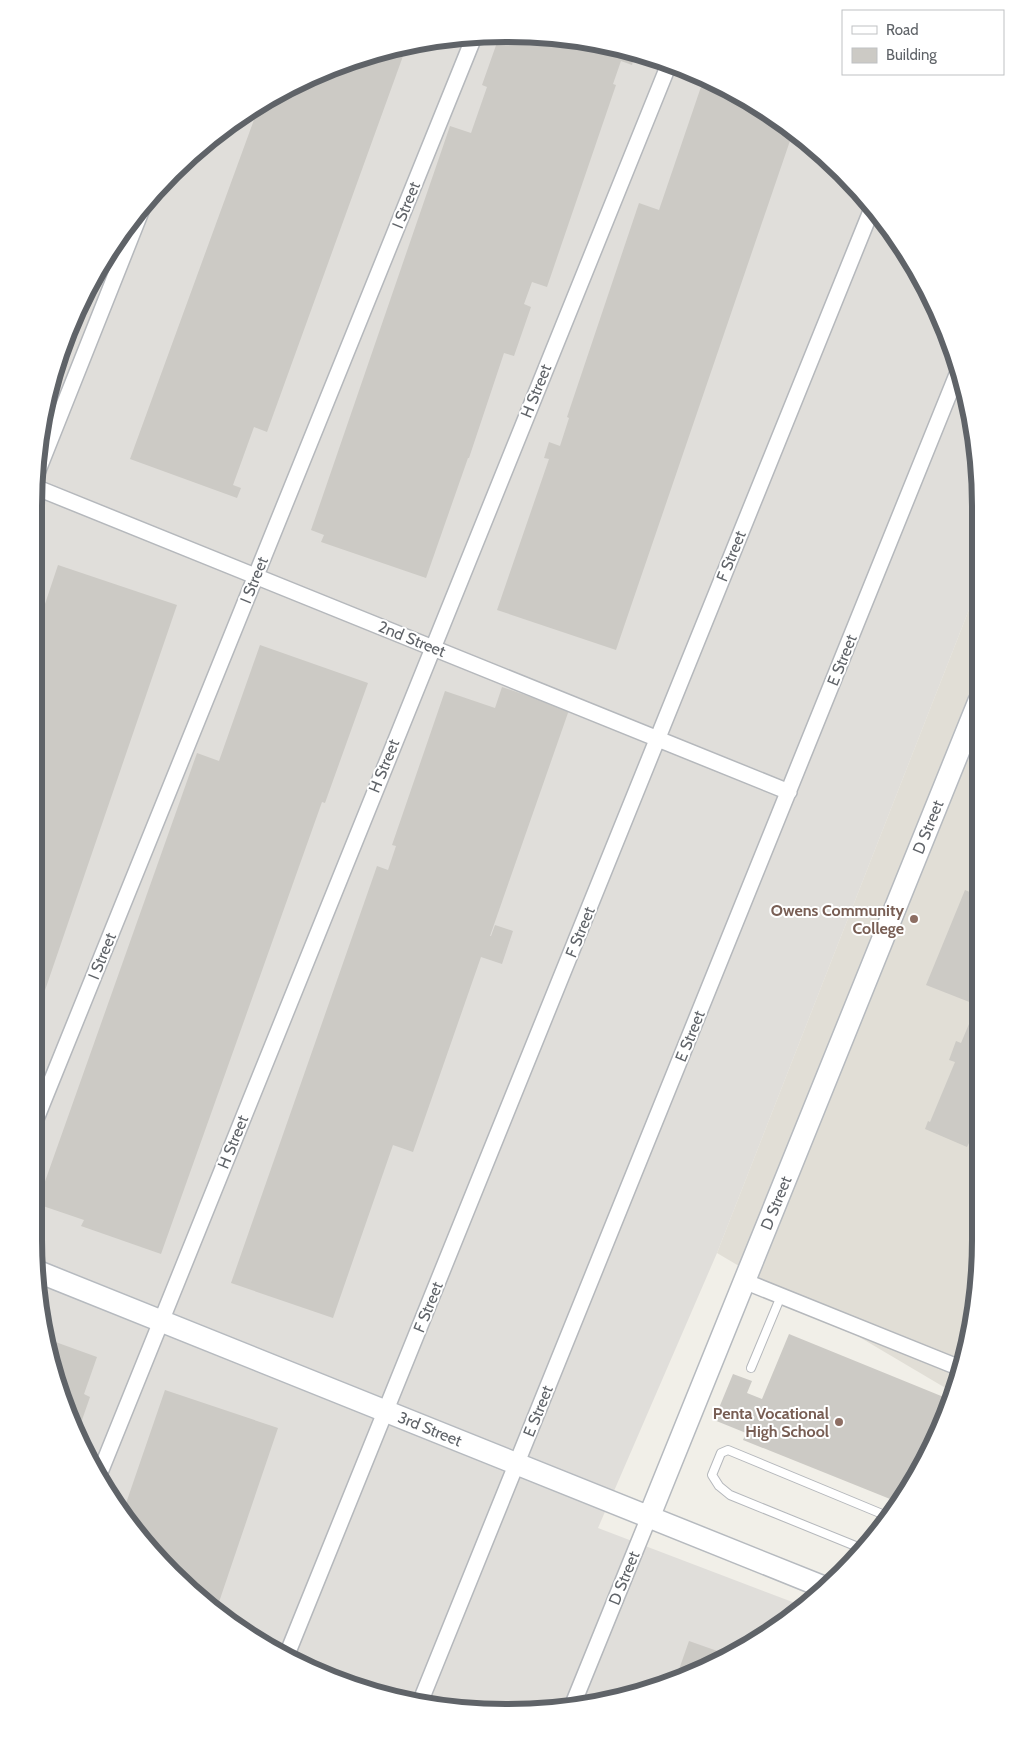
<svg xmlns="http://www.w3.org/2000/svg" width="1014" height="1746" font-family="Cabin,sans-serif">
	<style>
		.industrial { fill: #e0deda }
		.education { fill: #e1ded6 }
		.building { fill: #cccac5 }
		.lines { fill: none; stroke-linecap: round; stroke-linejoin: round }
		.lane-casing { stroke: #b5b8bc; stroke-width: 10 }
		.street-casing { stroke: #b5b8bc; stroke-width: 18 }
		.secondary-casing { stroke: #b6babf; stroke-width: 24 }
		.lane { stroke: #fff; stroke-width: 8 }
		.street { stroke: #fff; stroke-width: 15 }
		.secondary { stroke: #fff; stroke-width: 21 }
		.education-dot { fill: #8d6e63; stroke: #fff; stroke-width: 2 }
		.labels { text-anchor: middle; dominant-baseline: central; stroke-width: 4; stroke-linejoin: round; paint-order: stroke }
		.street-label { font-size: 16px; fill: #5f6368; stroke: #fff }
		.education-label { font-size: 16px; font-weight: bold; fill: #785e54; stroke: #fff; text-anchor: end }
		.rim { fill: none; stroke: #5f6368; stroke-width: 6 }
	</style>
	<rect width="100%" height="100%" fill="#f1efe8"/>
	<path class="industrial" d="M507 34 599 43 688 70 770 113 842 173 917 270 955 355 979 476V584L717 1253 598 1528 803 1606 795 1614 659 1687 538 1711 384 1696 244 1632 131 1527 59 1391 34 1239 35 476 59 355 113 244 172 173 244 114 326 70 414 43Z"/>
	<path class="education" d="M979 584V1270L954 1393 717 1253Z"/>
	<path class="building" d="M500 34H507L599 43 635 54 632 65 621 61 613 84 616 85 547 287 532 282 524 304 531 307 514 356 504 353 469 458H468L426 578 321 542 324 535 311 530 450 126 471 133 487 87 482 85Z
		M407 45 267 432 254 427 233 485 241 488 237 498 130 459 259 106 326 70Z
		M704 78 770 113 793 132 616 650 497 610 549 459 544 458 549 442 560 446 569 418 567 417 639 203 659 210Z
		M58 565 177 605 41 1002 34 999 35 634Z
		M260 645 368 683 325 803 322 802 161 1254 81 1226 84 1220 37 1204 197 753 219 761Z
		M502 687 569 710 490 936H491L495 925 513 931 502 964 481 957 413 1152 393 1145 333 1318 231 1283 377 866 388 870 396 846 392 845 445 691 495 708Z
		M965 890 979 896V1140L978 1142 971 1139 967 1147 925 1129 928 1121 930 1122 955 1062 949 1060 956 1041 961 1043 977 1005 926 985Z
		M789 1334 951 1400 900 1503 743 1440 746 1433 714 1420 733 1374 752 1381 747 1393 762 1399Z
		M50 1340 97 1357 84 1394 90 1397 82 1420 72 1416 59 1391Z
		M165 1390 278 1428 217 1608 131 1527 123 1512Z
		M689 1641 723 1653 676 1678Z"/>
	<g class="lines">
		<defs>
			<path id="lane" d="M751 1368 781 1296
				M858 1547 730 1495 719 1486 712 1475 721 1453 728 1450 887 1516"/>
			<path id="street" d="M35 478 142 209
				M35 487 789 792
				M34 1124 474 37
				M744 1281 960 1368
				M101 1470 669 64
				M288 1652 871 211
				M421 1700 958 372
				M573 1704 649 1517"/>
			<path id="secondary" d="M39 1272 821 1586
				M649 1517 979 701"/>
		</defs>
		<use href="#lane" class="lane-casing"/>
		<use href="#street" class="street-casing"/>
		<use href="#secondary" class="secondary-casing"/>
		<use href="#lane" class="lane"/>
		<use href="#street" class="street"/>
		<use href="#secondary" class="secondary"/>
	</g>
	<g class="education-dot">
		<circle cx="914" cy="919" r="5"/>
		<circle cx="839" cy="1422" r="5"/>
	</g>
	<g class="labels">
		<g class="street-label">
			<text transform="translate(406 205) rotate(-68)">I Street</text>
			<text transform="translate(536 391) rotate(-68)">H Street</text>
			<text transform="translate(731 556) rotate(-68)">F Street</text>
			<text transform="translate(254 580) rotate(-68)">I Street</text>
			<text transform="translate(412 639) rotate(22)">2nd Street</text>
			<text transform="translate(842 660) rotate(-68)">E Street</text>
			<text transform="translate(384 766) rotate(-68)">H Street</text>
			<text transform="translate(928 827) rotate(-68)">D Street</text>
			<text transform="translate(580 932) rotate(-68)">F Street</text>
			<text transform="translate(102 956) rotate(-68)">I Street</text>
			<text transform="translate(690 1036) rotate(-68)">E Street</text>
			<text transform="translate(233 1142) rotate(-68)">H Street</text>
			<text transform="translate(776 1203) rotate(-68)">D Street</text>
			<text transform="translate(428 1307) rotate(-68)">F Street</text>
			<text transform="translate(538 1411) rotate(-68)">E Street</text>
			<text transform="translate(430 1429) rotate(22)">3rd Street</text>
			<text transform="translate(624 1578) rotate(-68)">D Street</text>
		</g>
		<g class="education-label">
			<text x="904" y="910">Owens Community<tspan x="904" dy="18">College</tspan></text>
			<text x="829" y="1413">Penta Vocational<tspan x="829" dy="18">High School</tspan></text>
		</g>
	</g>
	<path d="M0 0H1014V1746H0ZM506 42H508A464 464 0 0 1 972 506V1240A464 464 0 0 1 508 1704H506A464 464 0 0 1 42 1240V506A464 464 0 0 1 506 42Z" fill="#fff" fill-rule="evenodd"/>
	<path class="rim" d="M506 42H508A464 464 0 0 1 972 506V1240A464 464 0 0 1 508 1704H506A464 464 0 0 1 42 1240V506A464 464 0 0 1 506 42Z"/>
	<rect x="842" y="10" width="162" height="65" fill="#ffffff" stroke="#bfc1c3"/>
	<rect x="852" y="26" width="25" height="8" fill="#ffffff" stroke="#bfc1c3"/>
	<text x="886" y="35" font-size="15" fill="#5f6368">Road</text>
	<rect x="852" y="48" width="25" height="15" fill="#cccac5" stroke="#bfc1c3"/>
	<text x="886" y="60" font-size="15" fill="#5f6368">Building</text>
</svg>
